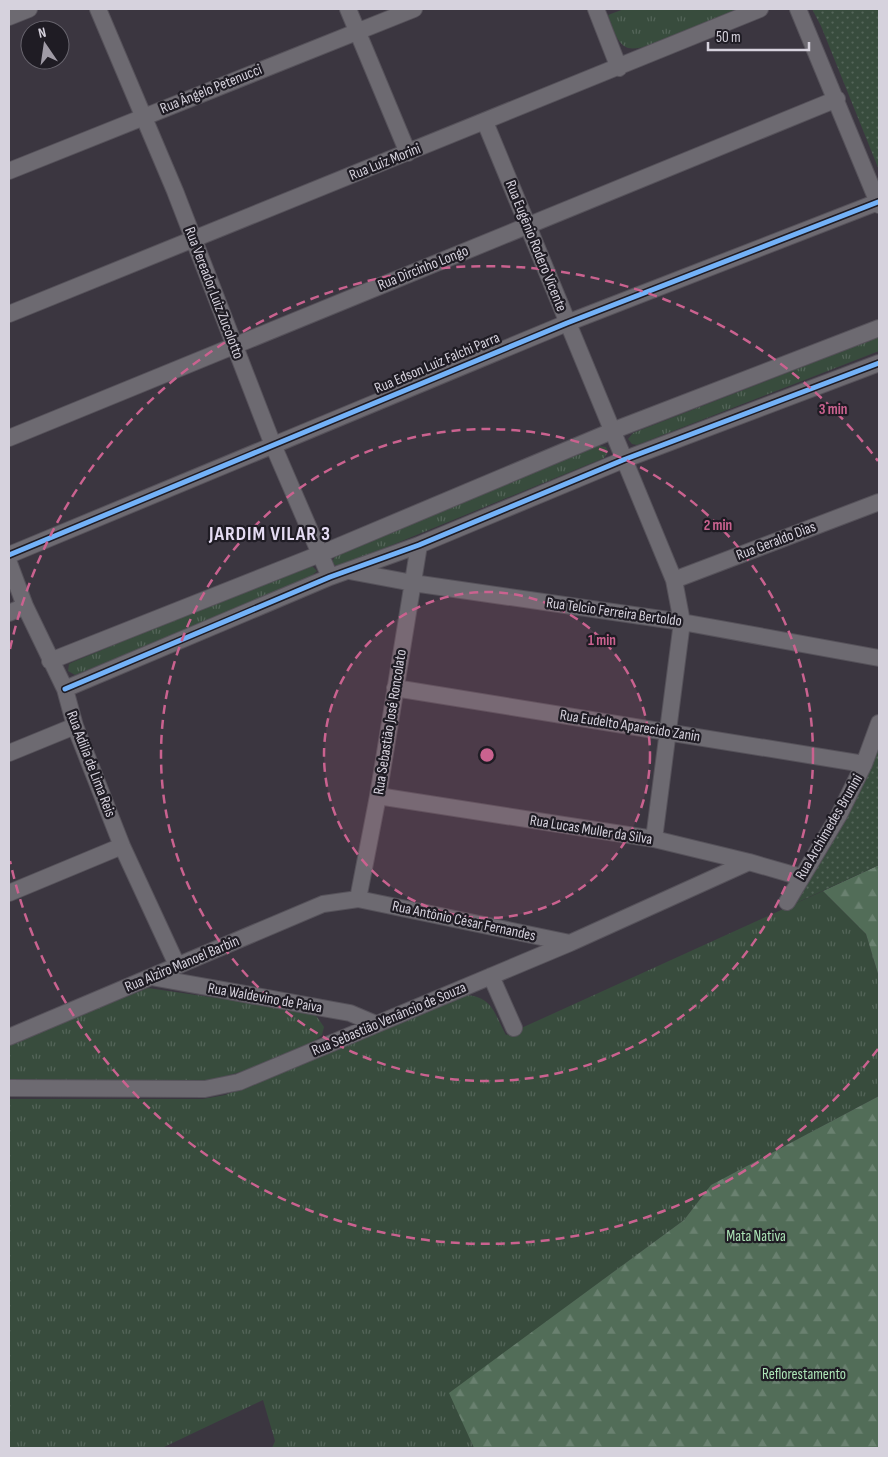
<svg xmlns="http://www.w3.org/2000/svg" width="888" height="1457" font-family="'Sofia Sans Condensed',sans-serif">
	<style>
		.grass { fill: url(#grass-tufts) }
		.forest { fill: url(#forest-firs) }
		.park { fill: url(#park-dots) }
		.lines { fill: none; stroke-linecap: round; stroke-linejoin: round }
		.street-casing { stroke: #56525a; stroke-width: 18 }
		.street { stroke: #6d6a71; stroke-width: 16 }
		.cycleway-casing { stroke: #1f1c24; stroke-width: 8 }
		.cycleway { stroke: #73b2f8; stroke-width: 5 }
		.ring { fill: none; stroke: #ca628f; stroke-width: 2.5; stroke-dasharray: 9 6 }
		.labels { text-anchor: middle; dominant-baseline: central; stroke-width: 4.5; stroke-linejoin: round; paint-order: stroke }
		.street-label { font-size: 15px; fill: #d6d2dd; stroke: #1f1c24 }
		.park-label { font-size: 15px; fill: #ade5b7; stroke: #1f1c24 }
		.district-label { font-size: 20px; font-weight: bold; letter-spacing: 1px; fill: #e5dcf3; stroke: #1f1c24 }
		.centre { fill: #ca628f; stroke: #1f1c24; stroke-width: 2.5 }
		.ring-label { font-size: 15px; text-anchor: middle; font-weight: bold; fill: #ca628f; stroke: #1f1c24; stroke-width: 4.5; stroke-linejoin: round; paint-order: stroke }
	</style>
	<defs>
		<pattern id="grass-tufts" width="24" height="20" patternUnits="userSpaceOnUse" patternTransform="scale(1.25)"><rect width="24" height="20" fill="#384c3d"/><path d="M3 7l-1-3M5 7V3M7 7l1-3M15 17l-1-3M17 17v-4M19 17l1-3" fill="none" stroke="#546559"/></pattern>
		<pattern id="forest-firs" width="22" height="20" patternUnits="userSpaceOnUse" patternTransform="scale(1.25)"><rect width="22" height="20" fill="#526d58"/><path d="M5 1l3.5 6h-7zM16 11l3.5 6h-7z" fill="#6a8170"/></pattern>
		<pattern id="park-dots" width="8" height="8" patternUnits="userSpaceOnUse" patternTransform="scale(1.25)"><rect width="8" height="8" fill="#384c3d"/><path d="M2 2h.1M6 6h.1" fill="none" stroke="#546559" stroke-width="1.8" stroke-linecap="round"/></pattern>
	</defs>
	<rect width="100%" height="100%" fill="#3b3640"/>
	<path class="grass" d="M624 9H737C716 18 647 53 628 48 616 44 612 25 608 15Z
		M879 337V351L637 445 632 444 628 439 633 433Z
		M599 446 606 447 608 452 604 458 341 566 335 565 332 562 337 553Z
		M304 566H312L317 571 308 579 75 675 68 671 69 664 73 662Z
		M823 891 866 934 879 977V1096L711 1185 684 1220 450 1393 474 1448H272L275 1441 263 1400 162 1448H9V1099H203L225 1095 467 995C494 998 494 1014 506 1035Z
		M148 988 300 1010 315 1014 324 1027 322 1035 313 1042 244 1071 207 1081 9 1083V1044Z"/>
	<path class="forest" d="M879 865V977L866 934 823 891Z
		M879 1096V1448H474L449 1393 684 1220 711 1185Z"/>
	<path class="park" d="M812 9H879V170L821 26Z
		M879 746V865L794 904 822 860Z"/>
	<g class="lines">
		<defs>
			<path id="street" d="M98 9 175 191 273 445 330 577
				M348 9 408 153
				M596 9 619 68
				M798 9 879 205
				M9 17 29 9
				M485 122 674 580 682 622 654 839
				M9 171 414 9
				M9 314 760 9
				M9 438 837 99
				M9 555 567 323 878 202
				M9 563 25 606 65 689 75 726 122 846 177 965
				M349 571 413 583 682 622 879 658
				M674 580 879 502
				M9 613 25 606
				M50 661 320 554 612 431 879 328
				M395 688 864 764
				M65 689 330 577 419 545 623 460 879 363
				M9 753 75 726
				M378 796 654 839 749 862 801 877
				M9 893 122 846
				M358 899 378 796 419 545
				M787 902 839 815 864 764 879 723
				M491 976 514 1028
				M151 977 350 1013 376 1024
				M9 1037 323 904 358 899 570 943
				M9 1088 205 1089 239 1082 570 943 749 862"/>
		</defs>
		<use href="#street" class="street-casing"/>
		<use href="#street" class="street"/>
		<defs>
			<path id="cycleway" d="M9 555 567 323 878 202
				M65 689 330 577 419 545 623 460 879 363"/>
		</defs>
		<use href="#cycleway" class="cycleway-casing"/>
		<use href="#cycleway" class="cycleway"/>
	</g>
	<circle cx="487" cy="755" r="163" fill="#ca628f" fill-opacity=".12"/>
	<g class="ring">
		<circle cx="487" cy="755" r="163"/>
		<circle cx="487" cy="755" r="326"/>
		<path d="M878 1049A489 489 0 0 1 10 861M10 649A489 489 0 0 1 878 461"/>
	</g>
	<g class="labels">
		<g class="street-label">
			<text transform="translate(211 89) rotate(-22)">Rua Ângelo Petenucci</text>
			<text transform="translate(385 162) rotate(-22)">Rua Luiz Morini</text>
			<text transform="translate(536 246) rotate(68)">Rua Eugênio Rodero Vicente</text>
			<text transform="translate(423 268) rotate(-22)">Rua Dircinho Longo</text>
			<text transform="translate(214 293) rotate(69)">Rua Vereador Luiz Zucolotto</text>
			<text transform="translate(437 363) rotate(-23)">Rua Edson Luiz Falchi Parra</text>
			<text transform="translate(776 541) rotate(-21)">Rua Geraldo Dias</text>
			<text transform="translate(614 612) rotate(8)">Rua Telcio Ferreira Bertoldo</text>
			<text transform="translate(390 722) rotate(-81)">Rua Sebastião José Roncolato</text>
			<text transform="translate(630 726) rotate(9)">Rua Eudelto Aparecido Zanin</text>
			<text transform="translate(91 764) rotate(69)">Rua Adilia de Lima Reis</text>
			<text transform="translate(829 827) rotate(-60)">Rua Archimedes Brunini</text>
			<text transform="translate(591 830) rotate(9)">Rua Lucas Muller da Silva</text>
			<text transform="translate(464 921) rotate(12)">Rua Antônio César Fernandes</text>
			<text transform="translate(182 964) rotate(-23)">Rua Alziro Manoel Barbin</text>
			<text transform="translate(265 998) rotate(10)">Rua Waldevino de Paiva</text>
			<text transform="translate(389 1019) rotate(-23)">Rua Sebastião Venâncio de Souza</text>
		</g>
		<g class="park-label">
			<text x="756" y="1236">Mata Nativa</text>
			<text x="804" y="1374">Reflorestamento</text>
		</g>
		<g class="district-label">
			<text x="270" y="534">JARDIM VILAR 3</text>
		</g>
	</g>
	<circle cx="487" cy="755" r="8" class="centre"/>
	<g class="ring-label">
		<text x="833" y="414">3 min</text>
		<text x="718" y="530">2 min</text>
		<text x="602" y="645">1 min</text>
	</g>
	<rect width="888" height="1457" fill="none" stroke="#d6d2dd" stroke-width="20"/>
	<g transform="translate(45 45) rotate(347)"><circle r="24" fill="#1f1c24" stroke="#68656e"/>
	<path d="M0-4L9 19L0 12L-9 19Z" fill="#a09ba6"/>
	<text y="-8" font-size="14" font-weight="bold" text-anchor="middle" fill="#d6d2dd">N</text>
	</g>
	<path d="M708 42v8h101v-8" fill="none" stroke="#d6d2dd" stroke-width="2.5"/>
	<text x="716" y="42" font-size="15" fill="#d6d2dd" stroke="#1f1c24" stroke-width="4" paint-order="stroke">50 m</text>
</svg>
